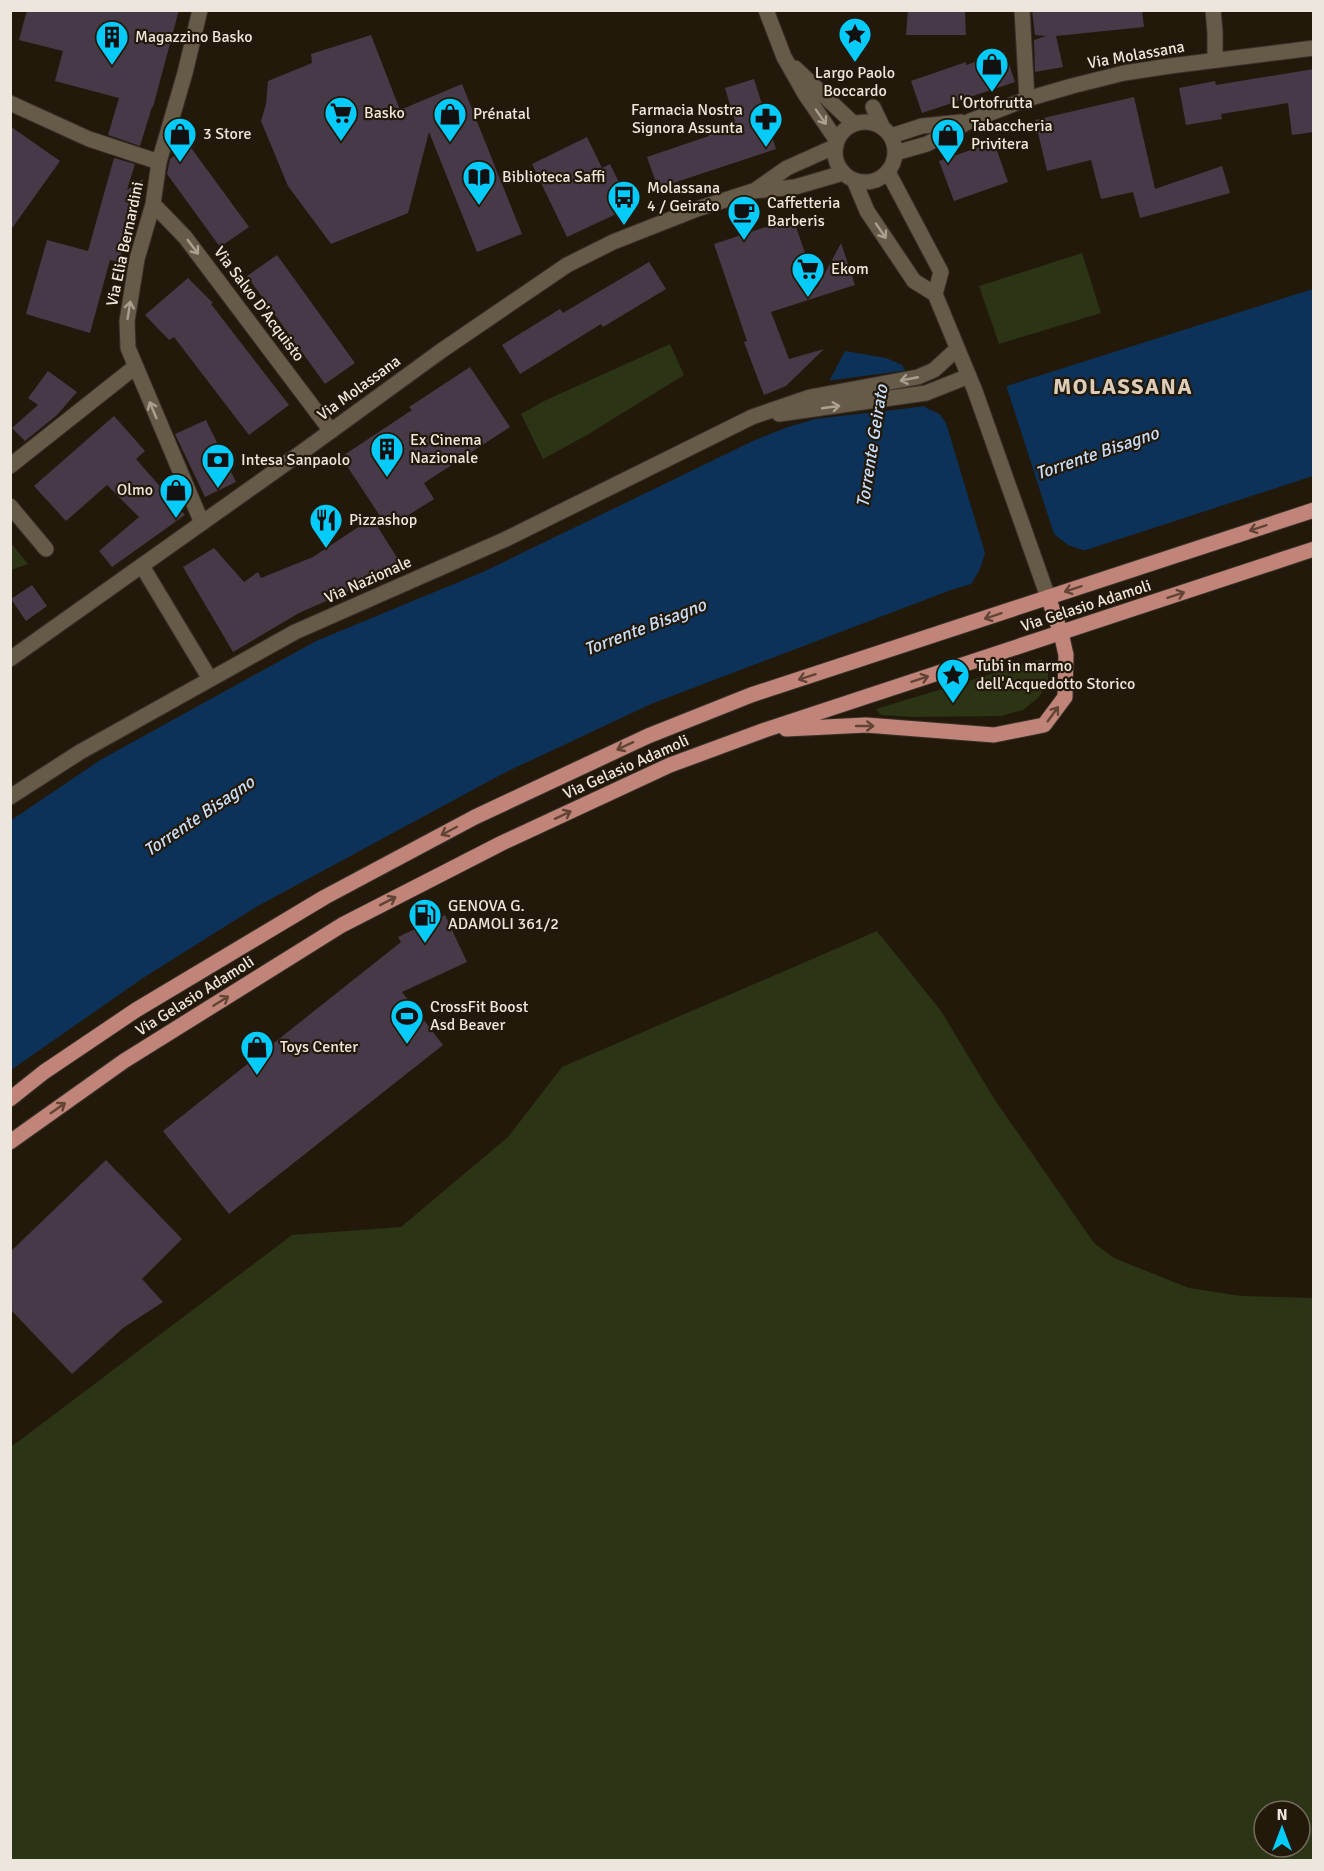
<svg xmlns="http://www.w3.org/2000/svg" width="1324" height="1871" font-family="Signika,sans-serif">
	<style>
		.green { fill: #2b3415; fill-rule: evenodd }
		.water { fill: #0d3259 }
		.pier { fill: #23190a }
		.building { fill: #463a49 }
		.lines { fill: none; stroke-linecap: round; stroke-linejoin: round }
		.street-casing { stroke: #39312c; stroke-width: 17 }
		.secondary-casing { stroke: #39312c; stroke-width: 17 }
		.primary-casing { stroke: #39312c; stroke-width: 17 }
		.street { stroke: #665a49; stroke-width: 15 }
		.secondary { stroke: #665a49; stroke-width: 15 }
		.primary { stroke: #c08578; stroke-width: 15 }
		.oneway { stroke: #aaa092 }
		.oneway2 { stroke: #624436 }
		.labels { text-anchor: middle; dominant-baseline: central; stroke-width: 4.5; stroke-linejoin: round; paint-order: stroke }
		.poi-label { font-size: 16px; fill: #ede6dc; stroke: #23190a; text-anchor: start }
		.street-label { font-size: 16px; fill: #ede6dc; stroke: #23190a }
		.water-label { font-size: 18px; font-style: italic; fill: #c6dcf7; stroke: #23190a }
		.district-label { font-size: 22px; font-weight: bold; letter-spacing: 1.5px; fill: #dbcdb9; stroke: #23190a }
	</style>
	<rect width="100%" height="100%" fill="#23190a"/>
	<path class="green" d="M1082 253 1101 313 999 344 979 286Z
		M670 344 684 375 587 435 543 459 521 414 544 401Z
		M10 543H11L28 564 11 570Z
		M1041 659 1048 666V681L1039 697 1023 710 1001 716 913 717 881 715 876 709Z
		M877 931 941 1011 993 1097 1094 1243 1114 1258 1189 1288 1241 1296 1313 1298V1860H11V1447L292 1235 401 1227 508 1137 562 1067ZM1264 1811H1300V1847H1264Z"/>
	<path class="water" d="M1313 289V476L1092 548 951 590 651 704 504 773 256 907 143 978 11 1070 10 821 102 759 316 641 483 572 755 440 810 418 845 351 886 358 902 365 926 408 942 415 1010 385Z"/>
	<path class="pier" d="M909 370 927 406 815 419 761 435 808 416 826 381Z
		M1006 385 1054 534 1068 545 1089 552 970 586 980 569 985 553 946 423 936 409 942 412Z"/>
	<path class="building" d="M27 10H179L153 107H152L140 146 108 135 119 98 55 81 63 51 19 40Z
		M908 10H965L966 35H906Z
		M1032 10H1142L1144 27 1056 36 1063 67 1035 72 1034 40 1046 36 1035 35Z
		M371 35 400 110 462 84 522 234 477 252 429 132 408 213 331 244 288 186 261 121 266 104 268 81 312 63 311 54Z
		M1005 52 1015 82 922 113 911 81 966 62V65Z
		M1314 69V132L1292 135 1288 103 1221 114 1222 119 1186 125 1179 88 1215 81 1216 85Z
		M754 79 776 149 658 188 647 157 709 136 708 131 735 122 725 88Z
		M1134 97 1155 189 1222 166 1230 193 1140 218 1133 192 1101 199 1091 160 1047 171 1035 120Z
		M10 126 60 161 10 231Z
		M587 137 602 168 610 164 631 207 567 237 532 164Z
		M994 142 1008 182 954 201 939 161Z
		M189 145 249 227 220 247 167 174 170 159Z
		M114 158 135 164 127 190 143 179 119 262 110 260 90 333 26 314 47 240 88 251Z
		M793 218 817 288 841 243 855 285 771 312 789 359 824 349 786 386 764 395 744 342 747 341 714 244Z
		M277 255 355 363 325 384 247 276Z
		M649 262 666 289 603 327 601 324 520 374 502 345 560 309 563 313Z
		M188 278 213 303 211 304 289 405 249 435 174 337 169 340 145 315Z
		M470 367 510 427 424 483 434 499 388 528 341 457 412 410 409 407Z
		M48 371 77 392 57 415 25 441 12 428 38 405 28 398Z
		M114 416 145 451 136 459 185 515 112 567 99 551 139 517 107 485 66 521 34 486Z
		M206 420 236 482 205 497 175 434Z
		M372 518 403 567 299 613 233 652 183 567 214 548 244 582 258 572 261 578 313 557Z
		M32 585 47 606 26 621 11 599Z
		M445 915 467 962 402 992 443 1045 229 1214 163 1131 401 942 398 937Z
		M106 1160 182 1239 142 1279 163 1302 123 1328 72 1374 10 1309V1252Z"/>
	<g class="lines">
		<defs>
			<path id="street" d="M200 10 185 73 159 162 153 204 137 259 127 321 128 348 202 523
				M766 10 784 57 805 94 837 141
				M1022 10 1027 99
				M795 68 854 124
				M10 103 89 139 159 162
				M873 107 883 128
				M153 204 185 237 331 431
				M10 466 135 367
				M10 506 46 549
				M142 566 210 679"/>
			<path id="secondary" d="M1213 10 1215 32V60
				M835 152a30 30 0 1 1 60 0a30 30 0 1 1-60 0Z
				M891 136 922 126 961 122
				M895 153 927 144 970 121 1027 99 1072 86 1124 73 1170 66 1314 48
				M888 172 941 272 935 294
				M854 180 867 211 914 281 935 294 975 391 1048 597
				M754 191 787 168 836 146
				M779 414 926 393 969 376
				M10 659 302 452 441 351 567 265 613 242 697 209 753 191 795 187 843 173
				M10 797 80 752 295 632 506 539 752 417 810 397 918 377 934 370 957 349"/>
			<path id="primary" d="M786 729 866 725 994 735 1044 725 1065 697 1066 655 1061 633 1048 597
				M10 1099 44 1072 136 1010 325 897 475 817 648 736 751 695 1314 510
				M10 1142 124 1061 342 925 502 843 670 765 765 730 1314 549"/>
		</defs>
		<use href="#street" class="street-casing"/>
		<use href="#secondary" class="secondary-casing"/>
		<use href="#primary" class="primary-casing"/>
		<use href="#street" class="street"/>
		<use href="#secondary" class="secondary"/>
		<use href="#primary" class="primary"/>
	</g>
	<defs><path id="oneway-shaft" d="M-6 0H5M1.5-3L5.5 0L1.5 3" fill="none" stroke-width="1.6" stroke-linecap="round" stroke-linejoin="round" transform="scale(1.5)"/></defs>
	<g class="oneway">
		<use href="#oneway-shaft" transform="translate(821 117) rotate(55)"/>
		<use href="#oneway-shaft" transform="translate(881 231) rotate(56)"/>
		<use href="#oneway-shaft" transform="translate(193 247) rotate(53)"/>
		<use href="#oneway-shaft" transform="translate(129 310) rotate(-81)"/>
		<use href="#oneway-shaft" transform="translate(909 379) rotate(169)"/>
		<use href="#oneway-shaft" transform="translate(831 407) rotate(-8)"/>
		<use href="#oneway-shaft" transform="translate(153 410) rotate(-113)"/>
	</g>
	<g class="oneway2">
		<use href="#oneway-shaft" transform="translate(1258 528) rotate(162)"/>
		<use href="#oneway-shaft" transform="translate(1073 589) rotate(162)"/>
		<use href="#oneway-shaft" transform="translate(1176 595) rotate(-18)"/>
		<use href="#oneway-shaft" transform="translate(993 616) rotate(162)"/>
		<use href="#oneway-shaft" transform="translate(807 677) rotate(162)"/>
		<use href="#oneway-shaft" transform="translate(920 679) rotate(-18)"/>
		<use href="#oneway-shaft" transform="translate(1053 714) rotate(-54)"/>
		<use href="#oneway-shaft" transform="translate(865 726)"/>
		<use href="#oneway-shaft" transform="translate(625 746) rotate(155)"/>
		<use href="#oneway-shaft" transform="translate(563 815) rotate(-25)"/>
		<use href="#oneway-shaft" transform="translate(449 831) rotate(152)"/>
		<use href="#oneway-shaft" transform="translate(388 901) rotate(-27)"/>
		<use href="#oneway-shaft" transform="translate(221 1001) rotate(-32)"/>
		<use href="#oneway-shaft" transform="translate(58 1108) rotate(-35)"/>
	</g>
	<defs>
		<symbol id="sight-pin" viewBox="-11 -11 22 30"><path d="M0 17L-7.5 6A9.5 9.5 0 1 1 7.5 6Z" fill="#04cbf9" stroke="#23190a"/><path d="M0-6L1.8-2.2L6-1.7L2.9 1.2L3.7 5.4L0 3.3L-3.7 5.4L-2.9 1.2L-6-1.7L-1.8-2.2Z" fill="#111"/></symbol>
		<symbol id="building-pin" viewBox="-11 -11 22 30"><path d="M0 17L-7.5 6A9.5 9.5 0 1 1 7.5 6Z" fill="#04cbf9" stroke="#23190a"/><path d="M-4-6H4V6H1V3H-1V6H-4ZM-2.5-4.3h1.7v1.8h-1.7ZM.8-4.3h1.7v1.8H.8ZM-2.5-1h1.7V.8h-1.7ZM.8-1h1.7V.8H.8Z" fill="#111"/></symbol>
		<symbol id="shop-pin" viewBox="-11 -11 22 30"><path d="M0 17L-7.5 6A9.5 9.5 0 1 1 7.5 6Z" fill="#04cbf9" stroke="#23190a"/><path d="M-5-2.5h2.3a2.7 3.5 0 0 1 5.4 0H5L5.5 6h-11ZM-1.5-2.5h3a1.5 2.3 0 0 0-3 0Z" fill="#111"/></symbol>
		<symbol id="supermarket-pin" viewBox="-11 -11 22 30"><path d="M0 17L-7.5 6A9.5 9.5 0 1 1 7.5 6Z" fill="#04cbf9" stroke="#23190a"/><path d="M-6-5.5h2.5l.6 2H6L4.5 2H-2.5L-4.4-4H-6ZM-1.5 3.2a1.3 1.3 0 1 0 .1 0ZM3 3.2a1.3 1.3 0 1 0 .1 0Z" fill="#111"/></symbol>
		<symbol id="pharmacy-pin" viewBox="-11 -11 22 30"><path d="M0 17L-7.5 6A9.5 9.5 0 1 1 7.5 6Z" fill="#04cbf9" stroke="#23190a"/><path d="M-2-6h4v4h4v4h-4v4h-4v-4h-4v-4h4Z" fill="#111"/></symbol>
		<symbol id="library-pin" viewBox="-11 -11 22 30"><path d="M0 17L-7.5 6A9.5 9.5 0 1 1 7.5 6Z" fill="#04cbf9" stroke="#23190a"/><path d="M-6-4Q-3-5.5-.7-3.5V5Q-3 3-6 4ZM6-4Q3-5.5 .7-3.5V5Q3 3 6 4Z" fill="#111"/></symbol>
		<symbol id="bus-pin" viewBox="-11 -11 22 30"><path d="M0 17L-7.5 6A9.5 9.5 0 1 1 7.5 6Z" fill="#04cbf9" stroke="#23190a"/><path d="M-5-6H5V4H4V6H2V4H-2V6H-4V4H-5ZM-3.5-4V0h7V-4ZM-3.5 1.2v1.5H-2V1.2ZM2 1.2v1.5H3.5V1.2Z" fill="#111"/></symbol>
		<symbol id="cafe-pin" viewBox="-11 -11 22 30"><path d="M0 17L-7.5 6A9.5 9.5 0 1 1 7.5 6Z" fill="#04cbf9" stroke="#23190a"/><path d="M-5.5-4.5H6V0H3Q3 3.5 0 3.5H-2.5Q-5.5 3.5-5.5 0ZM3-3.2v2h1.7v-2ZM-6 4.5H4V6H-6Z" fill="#111"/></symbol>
		<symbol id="bank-pin" viewBox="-11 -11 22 30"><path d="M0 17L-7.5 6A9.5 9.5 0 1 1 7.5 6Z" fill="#04cbf9" stroke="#23190a"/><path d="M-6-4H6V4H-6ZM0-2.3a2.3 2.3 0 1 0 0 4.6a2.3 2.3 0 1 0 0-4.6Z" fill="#111"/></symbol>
		<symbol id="restaurant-pin" viewBox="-11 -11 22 30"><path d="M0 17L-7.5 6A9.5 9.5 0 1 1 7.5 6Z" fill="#04cbf9" stroke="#23190a"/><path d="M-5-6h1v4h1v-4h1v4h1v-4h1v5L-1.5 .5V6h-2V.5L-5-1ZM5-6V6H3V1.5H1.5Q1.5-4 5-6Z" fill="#111"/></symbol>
		<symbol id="fuel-pin" viewBox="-11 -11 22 30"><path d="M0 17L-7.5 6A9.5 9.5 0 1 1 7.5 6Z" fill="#04cbf9" stroke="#23190a"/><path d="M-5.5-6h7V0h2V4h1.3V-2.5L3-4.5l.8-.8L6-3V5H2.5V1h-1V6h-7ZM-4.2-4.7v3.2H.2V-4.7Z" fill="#111"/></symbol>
		<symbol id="stadium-pin" viewBox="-11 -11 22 30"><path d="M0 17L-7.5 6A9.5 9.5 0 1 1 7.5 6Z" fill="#04cbf9" stroke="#23190a"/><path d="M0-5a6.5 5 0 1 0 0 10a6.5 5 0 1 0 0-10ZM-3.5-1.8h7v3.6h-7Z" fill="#111"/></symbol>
	</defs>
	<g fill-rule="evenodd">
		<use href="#sight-pin" x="836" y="15" width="38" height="52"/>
		<use href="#building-pin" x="93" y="18" width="38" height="52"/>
		<use href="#shop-pin" x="973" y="45" width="38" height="52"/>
		<use href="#supermarket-pin" x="322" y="94" width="38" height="52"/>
		<use href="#shop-pin" x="431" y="95" width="38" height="52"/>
		<use href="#pharmacy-pin" x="747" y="100" width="38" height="52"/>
		<use href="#shop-pin" x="161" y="115" width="38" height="52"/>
		<use href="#shop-pin" x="929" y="116" width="38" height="52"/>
		<use href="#library-pin" x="460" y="158" width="38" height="52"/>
		<use href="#bus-pin" x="605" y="178" width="38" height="52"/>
		<use href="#cafe-pin" x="725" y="193" width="38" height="52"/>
		<use href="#supermarket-pin" x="789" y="250" width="38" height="52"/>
		<use href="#building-pin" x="368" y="430" width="38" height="52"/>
		<use href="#bank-pin" x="199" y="441" width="38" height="52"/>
		<use href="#shop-pin" x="157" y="471" width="38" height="52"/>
		<use href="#restaurant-pin" x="307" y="501" width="38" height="52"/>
		<use href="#sight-pin" x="934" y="656" width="38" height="52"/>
		<use href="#fuel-pin" x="406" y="896" width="38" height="52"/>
		<use href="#stadium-pin" x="388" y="997" width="38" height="52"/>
		<use href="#shop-pin" x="238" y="1028" width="38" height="52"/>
	</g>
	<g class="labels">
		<g class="poi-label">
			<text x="135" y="37">Magazzino Basko</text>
			<text x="855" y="73" text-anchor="middle">Largo Paolo<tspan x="855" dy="18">Boccardo</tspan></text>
			<text x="992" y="103" text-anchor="middle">L'Ortofrutta</text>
			<text x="743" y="110" text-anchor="end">Farmacia Nostra<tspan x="743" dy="18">Signora Assunta</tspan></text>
			<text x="364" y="113">Basko</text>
			<text x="473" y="114">Prénatal</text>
			<text x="971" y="126">Tabaccheria<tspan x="971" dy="18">Privitera</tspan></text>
			<text x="203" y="134">3 Store</text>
			<text x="502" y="177">Biblioteca Saffi</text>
			<text x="647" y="188">Molassana<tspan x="647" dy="18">4 / Geirato</tspan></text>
			<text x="767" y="203">Caffetteria<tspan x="767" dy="18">Barberis</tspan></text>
			<text x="831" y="269">Ekom</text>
			<text x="410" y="440">Ex Cinema<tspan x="410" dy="18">Nazionale</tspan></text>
			<text x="241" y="460">Intesa Sanpaolo</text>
			<text x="153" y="490" text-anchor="end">Olmo</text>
			<text x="349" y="520">Pizzashop</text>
			<text x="976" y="666">Tubi in marmo<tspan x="976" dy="18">dell'Acquedotto Storico</tspan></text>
			<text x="448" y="906">GENOVA G.<tspan x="448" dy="18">ADAMOLI 361/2</tspan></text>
			<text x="430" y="1007">CrossFit Boost<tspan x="430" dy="18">Asd Beaver</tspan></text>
			<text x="280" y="1047">Toys Center</text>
		</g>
		<g class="street-label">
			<text transform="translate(1136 55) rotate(-10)">Via Molassana</text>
			<text transform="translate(125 244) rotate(-78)">Via Elia Bernardini</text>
			<text transform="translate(259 304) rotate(53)">Via Salvo D'Acquisto</text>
			<text transform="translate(359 388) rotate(-36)">Via Molassana</text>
			<text transform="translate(368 580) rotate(-24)">Via Nazionale</text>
			<text transform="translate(1086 606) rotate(-18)">Via Gelasio Adamoli</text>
			<text transform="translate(626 767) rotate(-24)">Via Gelasio Adamoli</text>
			<text transform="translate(195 996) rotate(-32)">Via Gelasio Adamoli</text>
		</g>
		<g class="water-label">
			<text transform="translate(872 446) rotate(-81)">Torrente Geirato</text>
			<text transform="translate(1097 453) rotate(-19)">Torrente Bisagno</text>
			<text transform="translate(645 627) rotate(-21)">Torrente Bisagno</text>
			<text transform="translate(199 816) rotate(-34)">Torrente Bisagno</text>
		</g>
		<g class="district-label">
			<text x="1123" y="386">MOLASSANA</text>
		</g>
	</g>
	<rect width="1324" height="1871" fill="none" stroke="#ede6dc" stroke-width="24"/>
	<g transform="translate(1282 1829)"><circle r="28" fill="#23190a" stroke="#746b5e" stroke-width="1.5"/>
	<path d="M0-4.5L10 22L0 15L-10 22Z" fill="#04cbf9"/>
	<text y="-9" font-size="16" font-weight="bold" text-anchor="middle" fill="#ede6dc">N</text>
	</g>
</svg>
